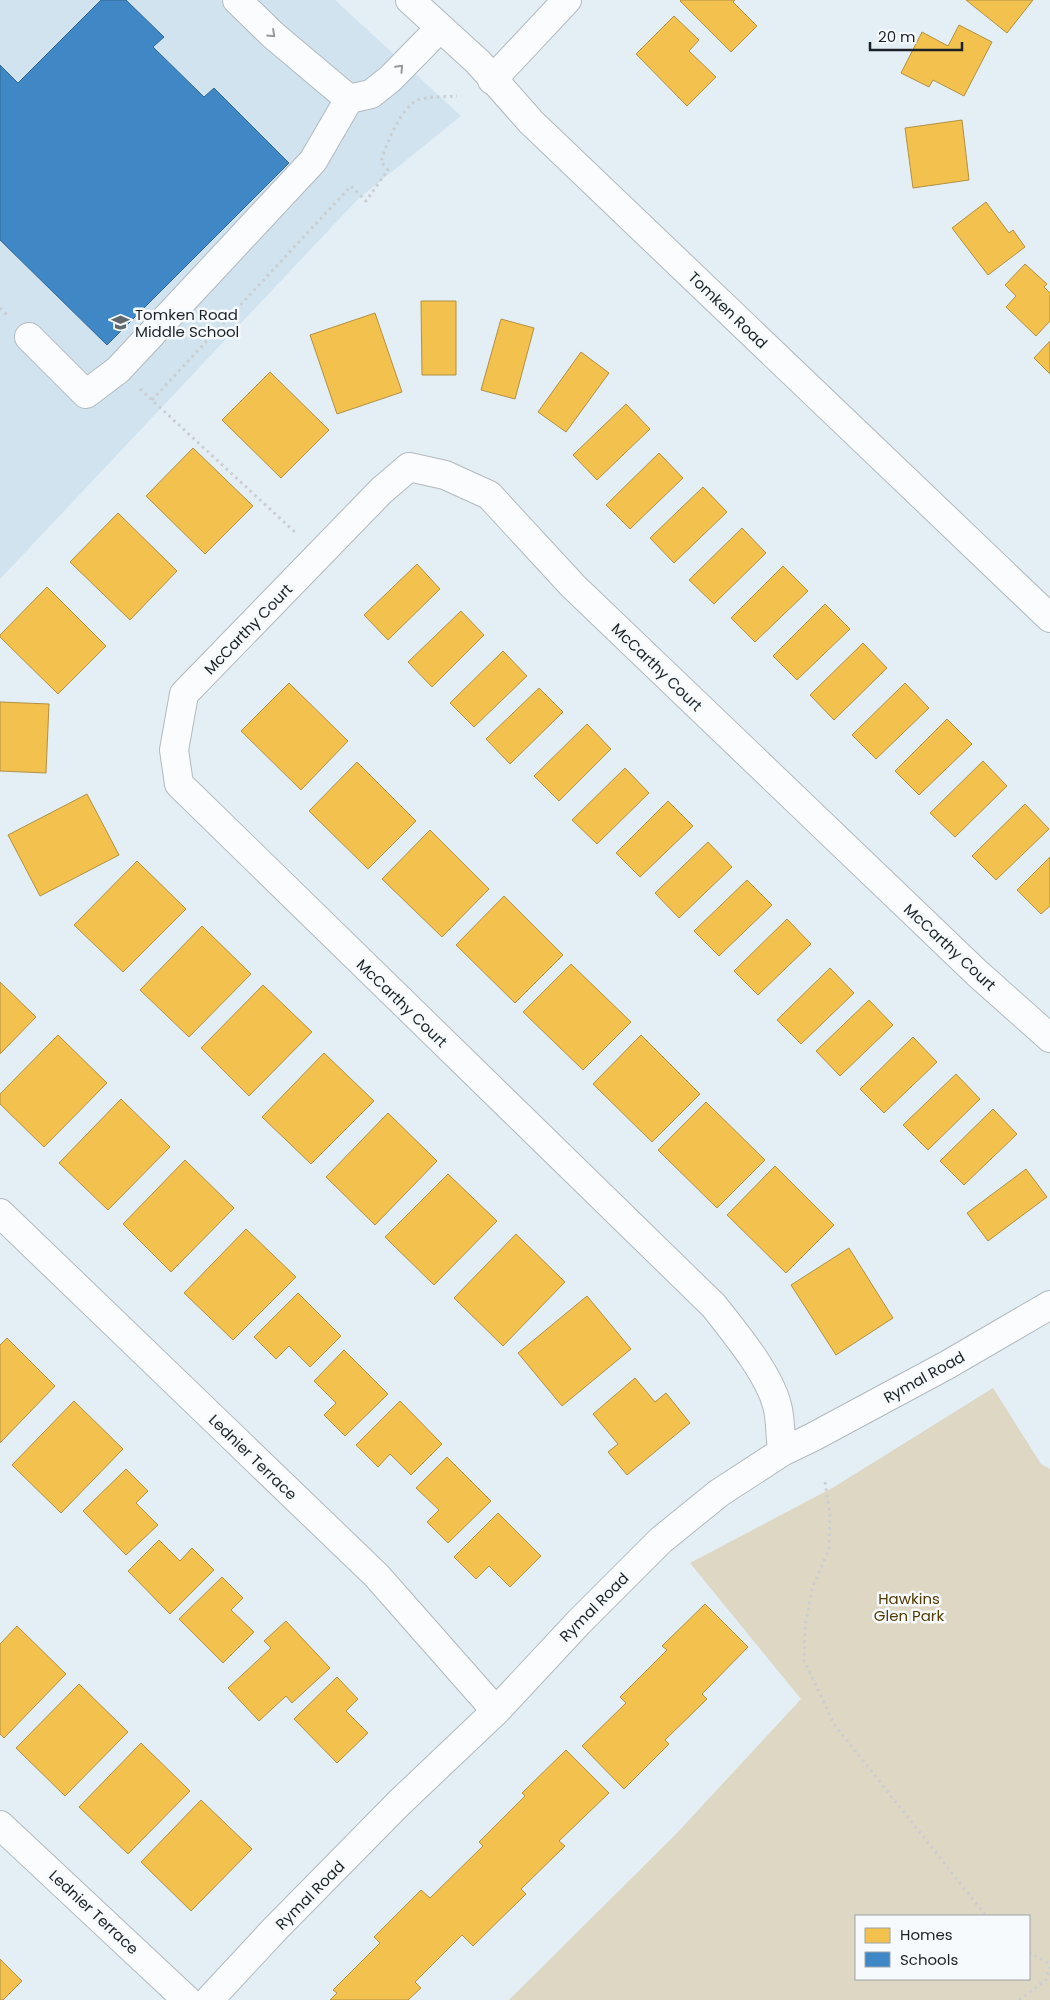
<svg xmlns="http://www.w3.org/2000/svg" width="1050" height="2000" font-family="Poppins,sans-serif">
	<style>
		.built { fill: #d0e3ef }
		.green { fill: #ded7c4; fill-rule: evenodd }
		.homes { fill: #f2c14e; stroke: #b29142 }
		.schools { fill: #3f88c5; stroke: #346995 }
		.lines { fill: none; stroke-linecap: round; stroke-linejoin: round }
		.minor-casing { stroke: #b2babf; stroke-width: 30 }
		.path { stroke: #cbced0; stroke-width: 3; stroke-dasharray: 2.5 4; stroke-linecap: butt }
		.minor { stroke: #fbfcfe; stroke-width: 28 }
		.oneway { stroke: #969a9d }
		.labels { text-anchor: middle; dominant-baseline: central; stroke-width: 5; stroke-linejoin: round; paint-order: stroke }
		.street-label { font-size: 15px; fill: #1b2226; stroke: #f6fafc }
		.poi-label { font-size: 15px; fill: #1b2226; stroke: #f6fafc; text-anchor: start }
		.park-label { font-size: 15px; fill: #523b00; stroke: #f6fafc }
	</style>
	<rect width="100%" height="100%" fill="#e4eef5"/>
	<path class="built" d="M0 0H335L461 116 358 199 0 579Z"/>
	<path class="green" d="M993 1388 1041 1464 1050 1469V2000H509L677 1833 801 1699 690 1563 834 1487ZM1029 1916V1979H856V1916Z"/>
	<path class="homes" d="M681 0H735L733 2 757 26 731 52 680 1Z
		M966 0H1033L1007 33Z
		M674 16 699 40 689 51 716 77 687 106 636 54Z
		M959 25 992 42 964 96 933 80 929 87 901 73 922 32 948 46Z
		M962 120 969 180 913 188 905 128Z
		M986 202 1009 233 1013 230 1025 247 988 275 952 228Z
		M1025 264 1047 284 1044 287 1050 293V321L1036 336 1006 307 1016 296 1005 285Z
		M421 301H456V375H422Z
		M375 313 402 392 337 414 310 335Z
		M501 319 534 328 515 399 481 390Z
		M1050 341V374L1034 358Z
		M581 352 609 373 566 432 538 412Z
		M270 372 329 430 281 478 222 420Z
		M626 404 650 429 597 480 573 455Z
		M193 448 253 506 205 554 146 496Z
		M659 453 683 478 630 529 606 505Z
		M703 487 727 512 674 563 650 538Z
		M118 513 177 571 130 620 70 562Z
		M742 528 766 553 714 604 689 580Z
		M417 564 440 589 388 640 364 615Z
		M783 566 808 591 755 642 731 618Z
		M47 587 106 646 58 694 0 637V635Z
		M825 604 850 629 797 680 773 656Z
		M461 611 484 635 432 687 408 662Z
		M863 643 887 668 834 720 810 695Z
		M503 651 527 676 474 727 450 703Z
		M289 683 348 741 301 790 241 731Z
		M905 683 929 708 876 759 852 735Z
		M539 688 563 712 510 764 486 739Z
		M0 702 49 704 46 773 0 771Z
		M947 719 972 744 919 795 895 771Z
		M587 724 611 749 559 801 534 776Z
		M983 761 1007 786 955 837 930 813Z
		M357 762 416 821 368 869 309 811Z
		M625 768 649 793 597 844 572 820Z
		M87 794 119 855 40 896 8 835Z
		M668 801 693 826 640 877 616 853Z
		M1025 804 1049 829 996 880 972 856Z
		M430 830 489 889 442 937 382 879Z
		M708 842 732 867 679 918 655 893Z
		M1050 857V906L1041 914 1017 890Z
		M137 861 186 909 123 972 74 925Z
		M747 880 772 905 719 956 694 931Z
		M504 896 563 955 515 1003 456 945Z
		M787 919 811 944 758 995 734 971Z
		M202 926 251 974 189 1037 140 990Z
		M571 964 631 1022 583 1070 523 1012Z
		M830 968 854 993 801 1044 777 1020Z
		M0 982 36 1017 0 1054Z
		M263 985 312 1032 249 1096 201 1048Z
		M869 1000 893 1025 840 1076 816 1051Z
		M58 1035 107 1083 44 1147 0 1104V1094Z
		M641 1035 700 1094 652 1142 593 1084Z
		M913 1037 937 1062 884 1113 860 1089Z
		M324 1053 374 1101 311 1164 262 1117Z
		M956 1074 980 1099 928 1150 903 1125Z
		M121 1099 170 1147 108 1210 59 1163Z
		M706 1102 765 1160 717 1208 658 1150Z
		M993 1109 1017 1134 964 1185 940 1161Z
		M388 1113 437 1161 375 1225 326 1177Z
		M185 1160 234 1208 171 1272 123 1224Z
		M775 1166 834 1225 786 1273 727 1215Z
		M1026 1169 1047 1197 988 1241 967 1213Z
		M448 1174 497 1221 434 1285 385 1237Z
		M246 1229 296 1277 233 1340 184 1293Z
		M516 1234 565 1282 503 1346 454 1298Z
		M849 1248 893 1318 836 1355 791 1285Z
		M298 1293 341 1336 310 1367 289 1346 276 1359 254 1337Z
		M587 1296 631 1349 562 1406 518 1353Z
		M7 1338 55 1386 0 1443V1345Z
		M344 1350 388 1394 345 1436 324 1415 336 1403 314 1381Z
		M635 1378 655 1402 666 1393 690 1423 627 1475 608 1452 618 1444 593 1414Z
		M74 1401 123 1449 61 1513 12 1465Z
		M400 1401 442 1444 411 1475 390 1454 378 1467 356 1445Z
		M447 1457 491 1501 448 1543 427 1522 439 1510 416 1488Z
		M126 1469 148 1491 136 1503 158 1525 126 1555 83 1511Z
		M498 1513 541 1556 510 1587 489 1566 476 1579 454 1557Z
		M159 1540 180 1561 192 1548 214 1570 170 1614 128 1571Z
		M222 1577 243 1598 231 1610 254 1632 223 1663 179 1619Z
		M705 1604 748 1647 702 1694 707 1699 665 1740 669 1744 624 1789 582 1746 626 1703 620 1697 667 1650 662 1646Z
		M286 1621 330 1668 292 1703 286 1696 259 1721 228 1688 271 1648 264 1641Z
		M17 1626 66 1674 4 1738 0 1734V1644Z
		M337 1677 358 1699 346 1711 368 1733 337 1763 294 1719Z
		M79 1684 128 1732 65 1796 16 1748Z
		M141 1743 190 1791 128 1854 79 1807Z
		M566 1750 609 1793 559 1841 565 1846 521 1889 526 1894 473 1946 462 1935 415 1982 421 1988 408 2000H330L337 1993 333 1990 380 1943 374 1937 421 1890 430 1898 483 1846 479 1842 525 1796 522 1793Z
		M201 1800 252 1849 191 1911 141 1862Z
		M0 1959 22 1981 3 2000H0Z"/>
	<path class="schools" d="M101 0H126L164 37 153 47 204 97 214 88 289 163 107 345 0 240V65L18 83Z"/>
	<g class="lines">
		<defs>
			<path id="minor" d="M237 0 273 35 349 99 371 94 390 79 440 28
				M410 0 478 62 531 122 1050 618
				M492 80 567 0
				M29 337 86 394 118 370 313 161 349 99
				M0 1213 377 1576 496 1711
				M782 1452C780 1437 781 1419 777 1405 768 1372 735 1333 714 1306L179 784 174 750 184 694 381 491 409 467 445 475 489 495 573 586 977 973 1050 1038
				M0 1825 187 2000
				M209 2000 275 1929 399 1803 496 1711 579 1622 661 1540 719 1493 782 1452 813 1437 947 1365 1050 1305"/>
		</defs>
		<use href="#minor" class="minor-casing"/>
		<path class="path" d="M0 308 9 317
			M140 389 297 534
			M152 400 351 186 366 201 388 170 381 162C385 146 402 106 418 100 429 96 446 97 457 96
			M825 1482 830 1515 829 1549 812 1589 805 1627 804 1660 834 1724 986 1916
			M1029 1952 1050 1964
			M1019 2000 1046 1980 1050 1967"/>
		<use href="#minor" class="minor"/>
	</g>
	<defs><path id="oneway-chevron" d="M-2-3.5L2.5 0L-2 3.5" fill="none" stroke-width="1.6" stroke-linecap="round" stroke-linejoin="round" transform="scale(1.25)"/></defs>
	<g class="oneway">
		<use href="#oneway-chevron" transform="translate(272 34) rotate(43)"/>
		<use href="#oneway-chevron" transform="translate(400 68) rotate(-46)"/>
	</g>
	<defs>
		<symbol id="school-bare" viewBox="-9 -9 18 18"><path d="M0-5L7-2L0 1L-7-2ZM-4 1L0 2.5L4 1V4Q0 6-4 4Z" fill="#61696e" stroke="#f6fafc" stroke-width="2.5" paint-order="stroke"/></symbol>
	</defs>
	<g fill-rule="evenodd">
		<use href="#school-bare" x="108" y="310" width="25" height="25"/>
	</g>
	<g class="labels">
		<g class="street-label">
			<text transform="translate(728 310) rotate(44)">Tomken Road</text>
			<text transform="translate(248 629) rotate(-46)">McCarthy Court</text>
			<text transform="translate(657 667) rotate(44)">McCarthy Court</text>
			<text transform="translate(950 947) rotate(43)">McCarthy Court</text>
			<text transform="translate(402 1003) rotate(44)">McCarthy Court</text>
			<text transform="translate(924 1377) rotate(-29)">Rymal Road</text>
			<text transform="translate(253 1457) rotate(44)">Lednier Terrace</text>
			<text transform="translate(594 1607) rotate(-45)">Rymal Road</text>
			<text transform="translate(310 1895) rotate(-45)">Rymal Road</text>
			<text transform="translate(94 1912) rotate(43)">Lednier Terrace</text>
		</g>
		<g class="poi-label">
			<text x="135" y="314">Tomken Road<tspan x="135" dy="17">Middle School</tspan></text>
		</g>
		<g class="park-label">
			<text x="909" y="1598">Hawkins<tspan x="909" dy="17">Glen Park</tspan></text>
		</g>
	</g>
	<rect x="855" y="1915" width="175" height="65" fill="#f6fafc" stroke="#9ea4a6"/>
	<rect x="865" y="1928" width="25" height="15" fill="#f2c14e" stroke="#9ea4a6"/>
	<text x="900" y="1940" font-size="15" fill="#1b2226">Homes</text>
	<rect x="865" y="1952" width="25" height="15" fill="#3f88c5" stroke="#9ea4a6"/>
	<text x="900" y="1965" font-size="15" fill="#1b2226">Schools</text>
	<path d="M870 42v8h92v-8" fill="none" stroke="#1b2226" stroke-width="2.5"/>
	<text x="878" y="42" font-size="15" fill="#1b2226" stroke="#f6fafc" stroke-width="4" paint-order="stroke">20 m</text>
</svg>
